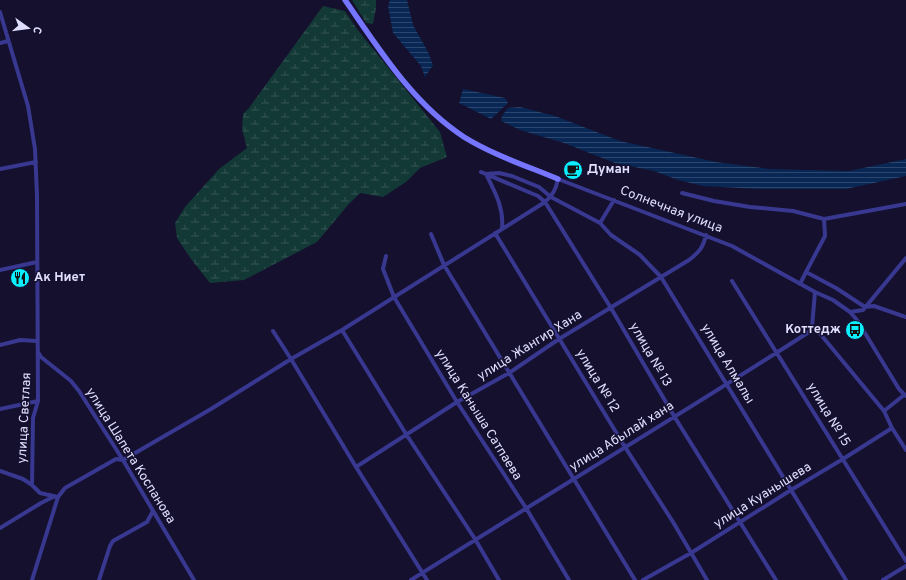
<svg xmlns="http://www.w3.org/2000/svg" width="906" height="580" font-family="Overpass,sans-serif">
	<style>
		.wetland { fill: url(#wetland-marsh) }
		.water { fill: url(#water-rules) }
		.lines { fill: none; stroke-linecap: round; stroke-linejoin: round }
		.street { stroke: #393890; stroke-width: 4 }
		.secondary { stroke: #7575ff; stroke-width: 5.5 }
		.labels { text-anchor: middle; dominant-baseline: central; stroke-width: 3; stroke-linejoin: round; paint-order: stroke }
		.poi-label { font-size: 13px; font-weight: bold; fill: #e0deff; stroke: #14102e; text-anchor: start }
		.street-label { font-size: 13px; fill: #e0deff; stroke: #14102e }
	</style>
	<defs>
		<pattern id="wetland-marsh" width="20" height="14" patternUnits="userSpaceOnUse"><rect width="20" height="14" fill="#133936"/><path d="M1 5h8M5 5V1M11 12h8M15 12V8" fill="none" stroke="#355554"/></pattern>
		<pattern id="water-rules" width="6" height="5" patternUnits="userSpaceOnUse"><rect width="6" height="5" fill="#092754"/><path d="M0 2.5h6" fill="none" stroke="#2d466e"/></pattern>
	</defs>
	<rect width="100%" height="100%" fill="#14102e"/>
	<path class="wetland" d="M352 0H376V8L373 24 366 23Z
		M323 6 345 11 357 29 440 132 447 157 420 168 406 182 383 197 360 193 348 205 317 242 244 280 210 283 191 259 177 238 175 223 185 207 219 169 247 148 242 129 243 114 249 108Z"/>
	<path class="water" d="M390 0H407L413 25 428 52 433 65 425 77 421 66 393 33 388 6Z
		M463 89 505 98 508 103 491 119 459 103Z
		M520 107 555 116 620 141 716 162 769 169 849 171 906 159V176L846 189H759L703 186 678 180 654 171 615 163 564 143 520 130 501 121 502 116 508 108Z"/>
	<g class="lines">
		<path class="street" d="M0 12 28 106 35 149 37 196 38 401 33 418 32 485
			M0 43 8 41
			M0 169 36 162
			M481 172 538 196 545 202 611 308 674 416 776 580
			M682 193 714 201 750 207 793 211 824 219
			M906 204 824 219 825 236 806 272 836 288 865 307 874 306 906 317
			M600 223 614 200
			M502 228C504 208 495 192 486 174L499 173 512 176 539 187 551 197 600 223 611 235 640 255 661 277 846 580
			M495 233 625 447 673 522 707 580
			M431 234 444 265 635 580
			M386 256 383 269 394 297 457 402 526 508 569 580
			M0 270 37 262
			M732 281 906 561
			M800 284 806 272
			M850 312 863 310 906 258
			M342 330 406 434 475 539 499 580
			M817 330 884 411 892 428 906 450
			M273 331 291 359 356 467 427 580
			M0 345 20 340 37 341
			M38 352 41 357 71 381 79 391 123 460 194 580
			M0 409 38 401
			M884 411 904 395
			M356 467 457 402 509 373 559 339 689 260C699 252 703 248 706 235
			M0 471 23 479 32 485 40 493 58 497
			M0 528 41 503 53 497
			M32 580 58 497 65 488 116 459 123 460 211 409 291 359 342 330 545 202C553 195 556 189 558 179L732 246 815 292 833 300 850 312 857 320 899 389 906 396
			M99 580 110 546 113 541 147 522 153 511
			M411 580C543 497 677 417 809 332L812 327 815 292
			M643 580 691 553 791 490 843 459 892 428
			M883 580 906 566"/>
		<path class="secondary" d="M345 0C379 49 413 104 464 137 493 155 527 166 558 179"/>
	</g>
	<defs>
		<symbol id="cafe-disc" viewBox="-11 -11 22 22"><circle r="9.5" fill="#0aeeff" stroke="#14102e"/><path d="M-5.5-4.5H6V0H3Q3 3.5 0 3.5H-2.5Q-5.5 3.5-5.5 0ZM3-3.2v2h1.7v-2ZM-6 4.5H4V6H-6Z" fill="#111"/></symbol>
		<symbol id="restaurant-disc" viewBox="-11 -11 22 22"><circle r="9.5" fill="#0aeeff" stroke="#14102e"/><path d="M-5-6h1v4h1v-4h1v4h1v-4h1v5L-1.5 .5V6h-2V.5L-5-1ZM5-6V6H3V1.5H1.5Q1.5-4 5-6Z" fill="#111"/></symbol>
		<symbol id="bus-disc" viewBox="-11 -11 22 22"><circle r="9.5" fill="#0aeeff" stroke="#14102e"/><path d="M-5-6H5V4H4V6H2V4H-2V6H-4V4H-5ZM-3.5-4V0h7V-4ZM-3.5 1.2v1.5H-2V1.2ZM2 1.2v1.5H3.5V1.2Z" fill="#111"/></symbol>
	</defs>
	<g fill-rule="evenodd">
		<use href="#cafe-disc" x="562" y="159" width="22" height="22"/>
		<use href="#restaurant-disc" x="9" y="267" width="22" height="22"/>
		<use href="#bus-disc" x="844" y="319" width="22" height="22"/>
	</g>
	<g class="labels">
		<g class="poi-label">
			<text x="587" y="170">Думан</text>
			<text x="34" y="278">Ак Ниет</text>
			<text x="841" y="330" text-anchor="end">Коттедж</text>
		</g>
		<g class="street-label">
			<text transform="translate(671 210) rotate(21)">Солнечная улица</text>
			<text transform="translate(530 346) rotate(-32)">улица Жангир Хана</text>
			<text transform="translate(650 355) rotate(60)">улица № 13</text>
			<text transform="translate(727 364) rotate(59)">улица Алмалы</text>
			<text transform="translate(597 381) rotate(59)">улица № 12</text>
			<text transform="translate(478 415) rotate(58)">улица Каныша Сатпаева</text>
			<text transform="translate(828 415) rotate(59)">улица № 15</text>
			<text transform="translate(25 418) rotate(-87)">улица Светлая</text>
			<text transform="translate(622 437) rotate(-32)">улица Абылай хана</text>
			<text transform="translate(130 456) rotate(58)">улица Шапета Коспанова</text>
			<text transform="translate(763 496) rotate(-32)">улица Куанышева</text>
		</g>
	</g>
	<g transform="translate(28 28) rotate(104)" stroke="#14102e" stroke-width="3" paint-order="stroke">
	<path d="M0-3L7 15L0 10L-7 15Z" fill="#e0deff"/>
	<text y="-6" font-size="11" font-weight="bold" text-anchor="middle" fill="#e0deff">С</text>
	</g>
</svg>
